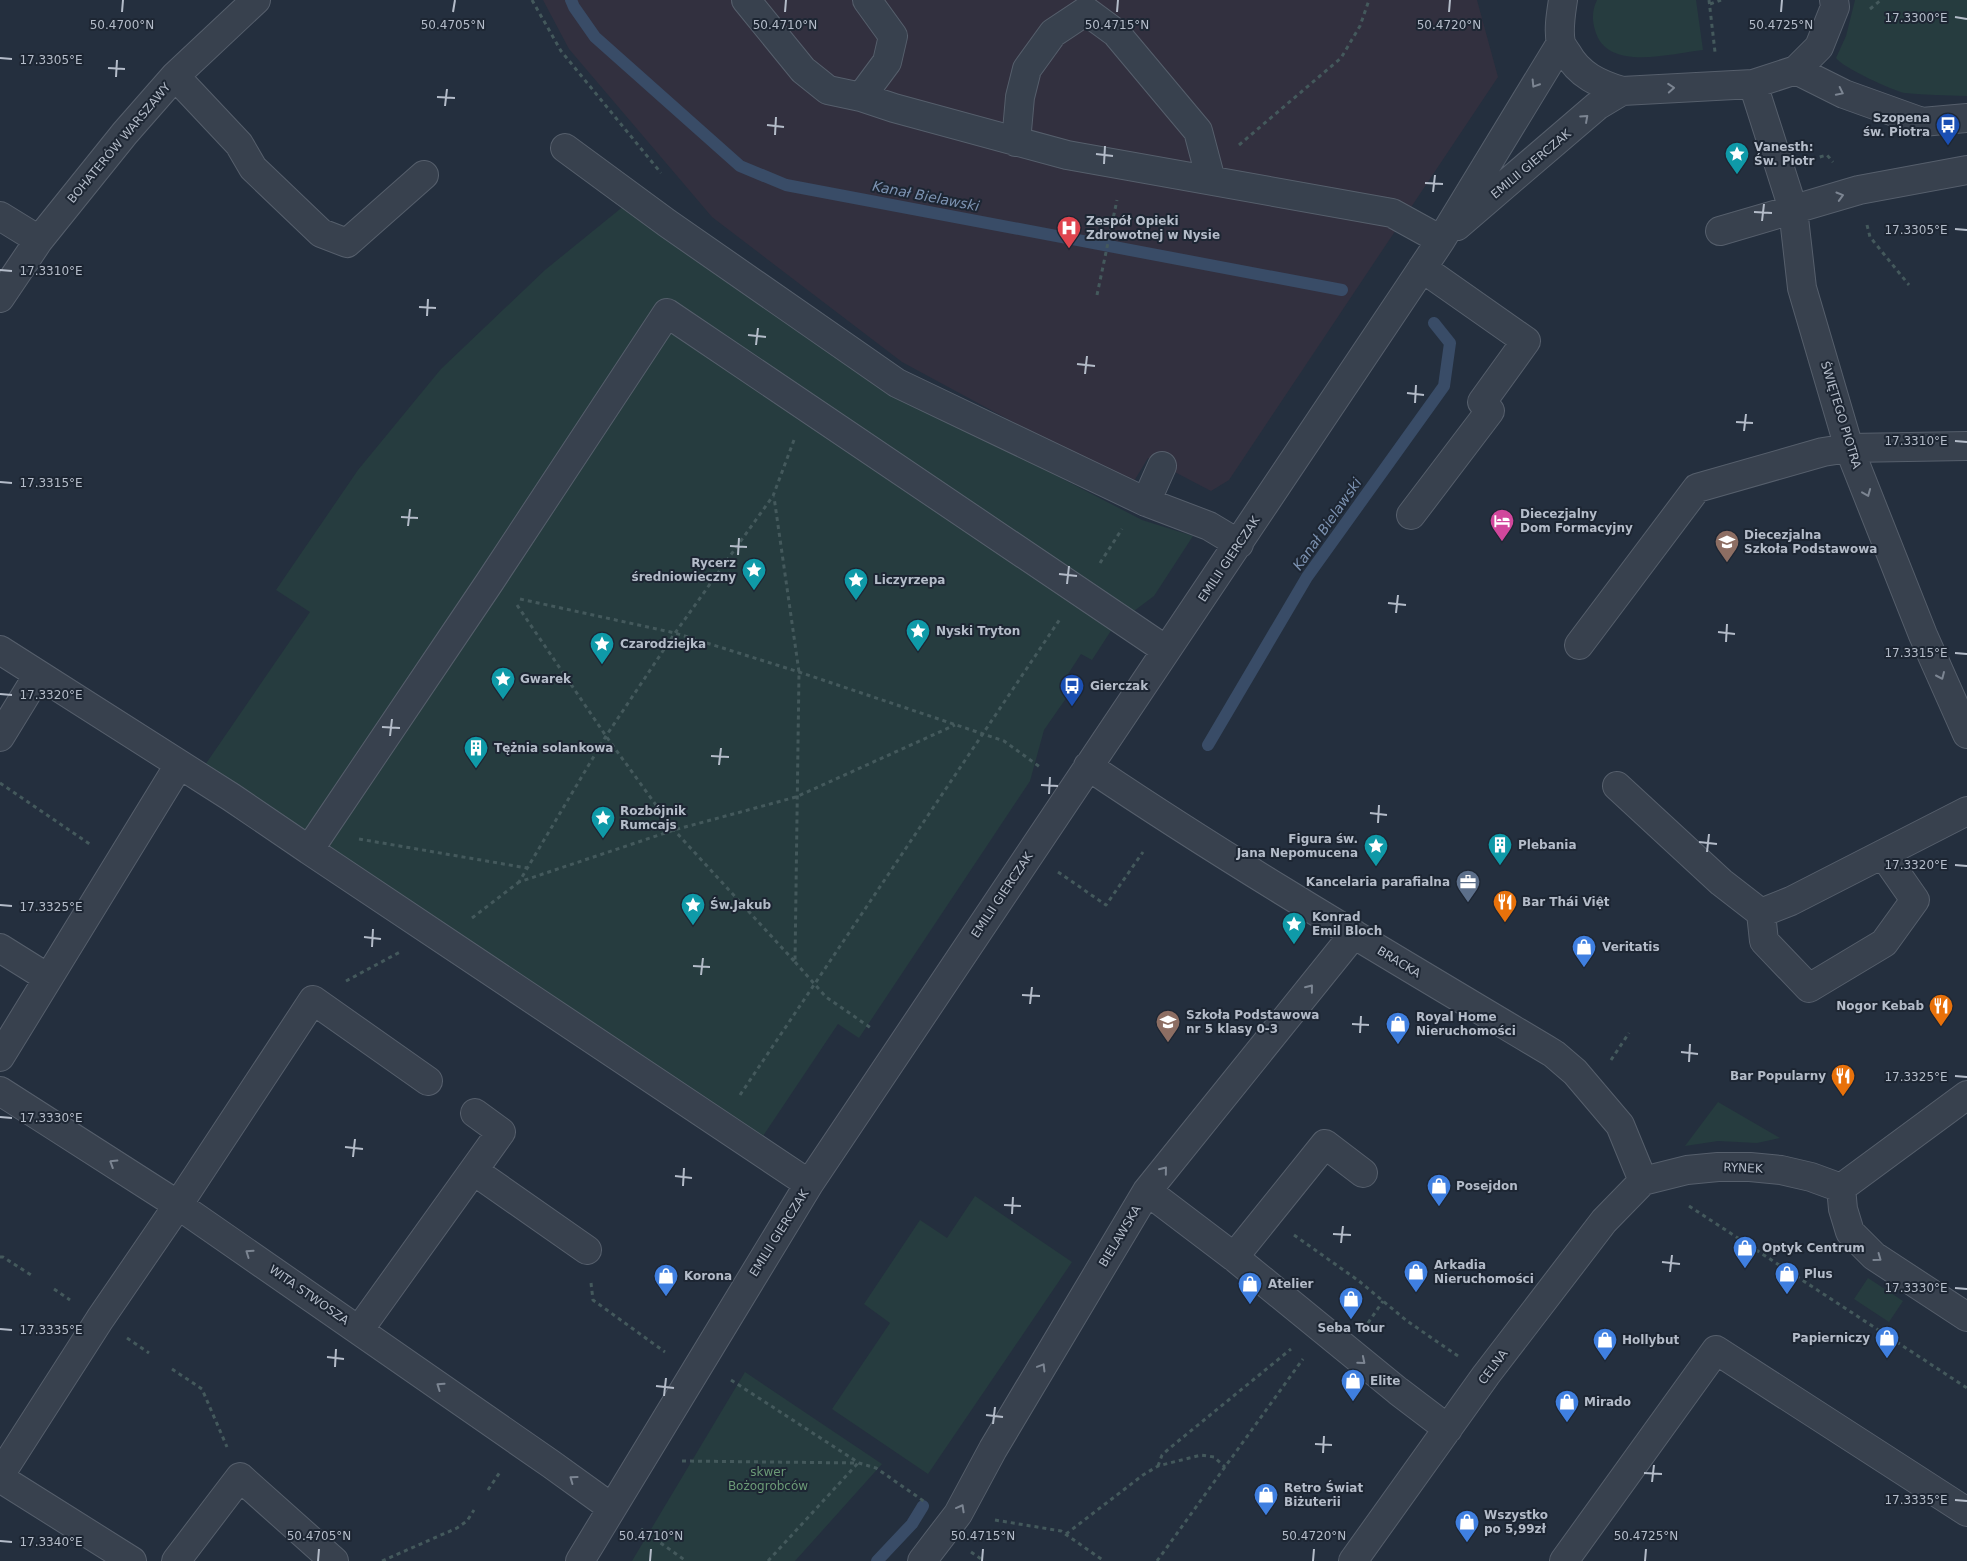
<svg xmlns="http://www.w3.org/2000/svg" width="1967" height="1561" font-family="'DejaVu Sans',sans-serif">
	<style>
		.medical { fill: #32303f }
		.green { fill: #263c3f }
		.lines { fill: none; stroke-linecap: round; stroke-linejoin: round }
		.stream { stroke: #394c67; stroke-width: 12 }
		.minor-casing { stroke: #565f6c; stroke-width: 30 }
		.path { stroke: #44595c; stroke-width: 3; stroke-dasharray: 4 4; stroke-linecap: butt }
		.minor { stroke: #38414e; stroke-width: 28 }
		.oneway { stroke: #7c8592 }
		.ticks { fill: none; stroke: #b4bcc9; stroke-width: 2 }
		.labels { text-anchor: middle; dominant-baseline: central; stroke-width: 4; stroke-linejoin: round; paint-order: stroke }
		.poi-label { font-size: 12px; font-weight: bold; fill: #b4bcc9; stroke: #1d2633; text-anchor: start }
		.street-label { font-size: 12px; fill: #b4bcc9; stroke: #1d2633 }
		.park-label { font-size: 12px; fill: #6b9a76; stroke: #1d2633 }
		.water-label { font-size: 14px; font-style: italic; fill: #7c92b1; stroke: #1d2633 }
		.ticks-label { font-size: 12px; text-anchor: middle; fill: #b4bcc9; stroke: #1d2633; stroke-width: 4; stroke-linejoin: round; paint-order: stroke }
	</style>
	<rect width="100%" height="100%" fill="#242f3e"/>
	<path class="medical" d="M543 0H1477L1498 77 1229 480 1211 491 1148 458 1131 486 902 362 712 217 569 49Z"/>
	<path class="green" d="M1597 0H1696L1703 50C1672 53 1606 73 1595 30 1592 20 1592 10 1597 0Z
		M1855 0H1967V96C1946 95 1925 95 1905 93 1893 91 1842 67 1836 58L1846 36Z
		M625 205 899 394 1142 520 1193 536 1154 596 1114 626 1092 660 1081 654 1059 688 1069 694 1044 730 1030 781 859 1038 838 1024 763 1136 205 765 310 612 276 590 358 470 441 369 545 270Z
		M1718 1102 1780 1138 1757 1143 1718 1141 1685 1146Z
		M975 1196 1072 1262 928 1474 832 1409 890 1323 864 1304 920 1220 947 1238Z
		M1868 1278 1903 1301 1889 1322 1854 1299Z
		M745 1372 882 1464 795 1561H632Z"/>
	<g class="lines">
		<path class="stream" d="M571 0 574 7 595 37 740 166 786 185 1342 290
			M1208 745 1307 577 1444 386 1450 343 1434 323
			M877 1561 912 1524 923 1506"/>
		<defs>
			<path id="minor" d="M746 0 803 70 828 90 861 97 887 62 893 36 867 0
				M1563 0C1561 13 1558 30 1561 43 1562 46 1565 50 1567 53 1579 75 1599 84 1622 91L1753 84 1796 70 1819 47 1835 7 1834 0
				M1796 70 1844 94 1922 122 1967 118
				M175 76 239 144 253 168 321 233 347 243 424 175
				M1753 84 1793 209 1802 288 1849 448 1923 635 1967 734
				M861 97 894 108 1067 155 1392 213 1441 240
				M1016 142 1020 97 1027 69 1053 33 1086 11 1116 33 1198 131 1211 180
				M565 148 667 223 897 383 1146 502
				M0 216 39 240
				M1457 226 1597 106 1622 91
				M1720 231 1859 190 1967 170
				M0 298 39 240 125 133 175 76 256 0
				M1162 466 1146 502 1209 526 1239 544
				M1411 515 1490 411 1482 402 1526 341 1422 268
				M1579 645 1697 488 1823 452 1849 448 1967 446
				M0 650 231 797 309 850
				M0 737 38 675
				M1088 766C1239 868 1397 960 1554 1054L1575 1072 1620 1125 1643 1181
				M1617 786 1721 882 1761 913 1791 901 1967 811
				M1761 913 1764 941 1809 988 1884 943 1915 900 1883 854
				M0 948 48 978
				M0 1057 179 765
				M0 1091 178 1205 551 1464 612 1508
				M474 1171 587 1250
				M809 1184 309 850 489 583 667 313 1166 650
				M1841 1188 1843 1209 1850 1232 1874 1256 1967 1317
				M1841 1188 1967 1095
				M1147 1191 1234 1257 1398 1391 1448 1429
				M1234 1257 1325 1144 1363 1173
				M359 1330 501 1132 475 1113
				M0 1475 100 1319 178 1205 313 1000 428 1081
				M0 1478 132 1561
				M176 1561 240 1477 334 1561
				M580 1561 809 1184 1407 291 1441 240 1561 43
				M922 1561 958 1514 993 1449 1147 1191 1354 934
				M1353 1561 1486 1375 1604 1221 1643 1181 1687 1170 1718 1167H1750L1781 1170 1811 1177 1841 1188
				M1564 1561 1716 1350 1967 1512"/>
		</defs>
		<use href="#minor" class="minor-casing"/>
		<path class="path" d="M532 0 561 51 661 173
			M1709 0 1715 52
			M1710 4 1721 0
			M1870 9 1881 0
			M1239 145 1341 58 1360 26 1369 0
			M1812 159 1827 155 1833 162
			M1867 225 1870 237 1909 285
			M1097 295 1117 200
			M794 440 773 496 675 633 606 736 519 882 674 830 796 797 955 725
			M1100 563 1122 529
			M520 599 675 633 799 672 1004 741 1040 767
			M517 605 606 736 674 830 795 962 799 672 774 497
			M0 783 91 845
			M359 839 527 868
			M1058 872 1106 905 1143 852
			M472 918 519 882
			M795 962 826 997 871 1028
			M346 981 400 952
			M1611 1060 1629 1033
			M740 1095 1060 619
			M1689 1206 1967 1388
			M1294 1235 1359 1281 1407 1321 1458 1356
			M0 1257H3L31 1275
			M591 1283 593 1300 665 1352
			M54 1289 70 1300
			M1368 1323 1383 1301
			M127 1338 149 1353
			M172 1369 202 1389 227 1447
			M731 1380 859 1463 876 1468 925 1502
			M682 1461 858 1463
			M1158 1466 1162 1455 1171 1447 1291 1349
			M488 1490 500 1472
			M995 1520 1061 1531 1104 1561
			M641 1529 686 1561
			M1066 1534 1143 1475 1158 1466 1201 1455 1214 1457 1225 1467
			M971 1552 984 1561
			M382 1561 457 1528 467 1521 474 1510
			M768 1561 858 1463
			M1157 1561 1303 1359"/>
		<use href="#minor" class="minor"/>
	</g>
	<defs><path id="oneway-chevron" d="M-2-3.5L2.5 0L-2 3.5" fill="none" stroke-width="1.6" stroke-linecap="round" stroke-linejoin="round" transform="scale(1.25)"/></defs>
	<g class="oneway">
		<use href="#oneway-chevron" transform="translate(1535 84) rotate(122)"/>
		<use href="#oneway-chevron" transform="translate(1671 88) rotate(-4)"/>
		<use href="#oneway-chevron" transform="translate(1840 92) rotate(26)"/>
		<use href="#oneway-chevron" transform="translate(1585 118) rotate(-42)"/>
		<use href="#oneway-chevron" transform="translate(1840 196) rotate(-16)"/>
		<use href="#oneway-chevron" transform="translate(1867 493) rotate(68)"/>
		<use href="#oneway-chevron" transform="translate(1941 676) rotate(66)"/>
		<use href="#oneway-chevron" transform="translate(1310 988) rotate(-51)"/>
		<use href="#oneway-chevron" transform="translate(113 1163) rotate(-148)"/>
		<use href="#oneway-chevron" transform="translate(1164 1170) rotate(-51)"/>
		<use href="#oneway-chevron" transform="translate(249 1253) rotate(-145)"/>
		<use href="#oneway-chevron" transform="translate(1878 1258) rotate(36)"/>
		<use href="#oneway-chevron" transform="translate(1362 1361) rotate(40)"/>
		<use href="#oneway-chevron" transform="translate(1042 1367) rotate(-59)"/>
		<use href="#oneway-chevron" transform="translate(440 1386) rotate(-145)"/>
		<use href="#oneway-chevron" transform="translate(573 1479) rotate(-144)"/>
		<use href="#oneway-chevron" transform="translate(961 1508) rotate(-61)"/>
	</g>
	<path class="ticks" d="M122 12 123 0M453 12 455 0M785 12 786 0M1117 12 1118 0M1449 12 1450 0M1781 12 1782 0M1955 17 1967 19M0 58 12 59M108 68 125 69M116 77 117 60M437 97 455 98M445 106 447 89M767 125 784 127M775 135 776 117M1096 154 1113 156M1104 164 1105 146M1425 183 1443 184M1433 192 1435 175M1754 212 1772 213M1762 221 1764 204M1955 229 1967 230M0 270 12 271M419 307 436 308M427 316 428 299M748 335 766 337M756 345 758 328M1077 364 1095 366M1085 374 1087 356M1407 393 1424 395M1415 403 1416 385M1736 422 1753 423M1744 431 1746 414M1955 441 1967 442M0 482 12 483M401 517 418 518M408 526 410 509M730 546 747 547M738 555 739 538M1059 574 1077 576M1067 584 1069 566M1388 603 1406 605M1396 613 1398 595M1718 632 1735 634M1726 642 1727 624M1955 653 1967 654M0 694 12 695M382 727 400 728M390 736 392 719M711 756 729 757M719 765 721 748M1041 785 1058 786M1049 794 1050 777M1370 813 1387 815M1378 823 1379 805M1699 842 1717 844M1707 852 1709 834M1955 865 1967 866M0 905 12 906M364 937 381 939M372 947 373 929M693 966 710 967M701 975 703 958M1022 995 1040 996M1030 1004 1032 987M1352 1024 1369 1025M1360 1033 1361 1016M1681 1052 1698 1054M1689 1062 1690 1044M1955 1076 1967 1077M0 1117 12 1118M345 1147 363 1149M353 1157 355 1139M675 1176 692 1178M683 1186 684 1168M1004 1205 1021 1206M1012 1214 1013 1197M1333 1234 1351 1235M1341 1243 1343 1226M1662 1262 1680 1264M1670 1272 1672 1255M1955 1288 1967 1289M0 1329 12 1330M327 1357 344 1359M335 1367 336 1349M656 1386 674 1388M664 1396 666 1378M986 1415 1003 1417M993 1424 995 1407M1315 1444 1332 1445M1323 1453 1324 1436M1644 1473 1662 1474M1652 1482 1654 1465M1955 1500 1967 1501M0 1541 12 1542M318 1561 319 1549M650 1561 651 1549M982 1561 983 1549M1313 1561 1314 1549M1645 1561 1646 1549"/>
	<defs>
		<symbol id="bus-pin" viewBox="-11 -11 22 30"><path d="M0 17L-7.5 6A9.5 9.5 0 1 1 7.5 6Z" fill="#1a4fb4" stroke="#1d2633"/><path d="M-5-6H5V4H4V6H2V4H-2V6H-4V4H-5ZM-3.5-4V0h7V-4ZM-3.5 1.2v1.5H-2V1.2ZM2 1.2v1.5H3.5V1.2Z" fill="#fff"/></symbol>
		<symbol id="sight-pin" viewBox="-11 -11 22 30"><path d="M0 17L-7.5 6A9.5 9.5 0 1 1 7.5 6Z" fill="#0f9aa8" stroke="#1d2633"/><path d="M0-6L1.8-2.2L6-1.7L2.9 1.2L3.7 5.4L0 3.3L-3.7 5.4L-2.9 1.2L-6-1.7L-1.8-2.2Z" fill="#fff"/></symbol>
		<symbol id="hospital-pin" viewBox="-11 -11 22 30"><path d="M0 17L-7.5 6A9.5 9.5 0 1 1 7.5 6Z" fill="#e0444e" stroke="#1d2633"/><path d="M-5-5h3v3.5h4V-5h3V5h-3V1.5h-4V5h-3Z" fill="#fff"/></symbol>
		<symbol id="hotel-pin" viewBox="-11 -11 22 30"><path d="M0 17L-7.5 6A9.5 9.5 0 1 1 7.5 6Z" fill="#d1479c" stroke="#1d2633"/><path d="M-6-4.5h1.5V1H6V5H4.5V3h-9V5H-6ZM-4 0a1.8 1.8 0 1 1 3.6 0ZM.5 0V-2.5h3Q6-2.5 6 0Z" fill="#fff"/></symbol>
		<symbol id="school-pin" viewBox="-11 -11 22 30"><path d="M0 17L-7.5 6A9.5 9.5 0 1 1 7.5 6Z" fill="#8d6e63" stroke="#1d2633"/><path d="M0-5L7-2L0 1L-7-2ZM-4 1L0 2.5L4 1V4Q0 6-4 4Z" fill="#fff"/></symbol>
		<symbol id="building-pin" viewBox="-11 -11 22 30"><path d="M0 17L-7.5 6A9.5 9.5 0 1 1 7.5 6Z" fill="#0f9aa8" stroke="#1d2633"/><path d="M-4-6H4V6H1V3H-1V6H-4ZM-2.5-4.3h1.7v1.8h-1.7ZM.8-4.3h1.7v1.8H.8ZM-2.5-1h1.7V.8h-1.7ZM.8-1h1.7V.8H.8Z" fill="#fff"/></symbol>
		<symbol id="office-pin" viewBox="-11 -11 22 30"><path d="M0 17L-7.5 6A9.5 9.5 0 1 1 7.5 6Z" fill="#5c6f8a" stroke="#1d2633"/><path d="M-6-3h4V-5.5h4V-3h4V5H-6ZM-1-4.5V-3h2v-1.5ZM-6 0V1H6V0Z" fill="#fff"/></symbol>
		<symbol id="restaurant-pin" viewBox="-11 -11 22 30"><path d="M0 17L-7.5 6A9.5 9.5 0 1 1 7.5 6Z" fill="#e8710a" stroke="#1d2633"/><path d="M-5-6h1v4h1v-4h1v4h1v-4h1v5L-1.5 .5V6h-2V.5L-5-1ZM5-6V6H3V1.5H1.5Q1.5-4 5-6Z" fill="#fff"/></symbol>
		<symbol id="shop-pin" viewBox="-11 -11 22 30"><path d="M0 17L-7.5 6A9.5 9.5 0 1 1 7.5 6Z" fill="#3f7fe0" stroke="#1d2633"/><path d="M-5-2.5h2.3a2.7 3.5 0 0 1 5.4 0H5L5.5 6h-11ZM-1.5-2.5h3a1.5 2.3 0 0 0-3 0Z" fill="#fff"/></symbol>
	</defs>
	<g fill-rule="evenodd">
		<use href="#bus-pin" x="1934" y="111" width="28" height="38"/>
		<use href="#sight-pin" x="1723" y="140" width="28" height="38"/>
		<use href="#hospital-pin" x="1055" y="214" width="28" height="38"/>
		<use href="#hotel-pin" x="1488" y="507" width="28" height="38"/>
		<use href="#school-pin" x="1713" y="528" width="28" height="38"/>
		<use href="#sight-pin" x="740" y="556" width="28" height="38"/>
		<use href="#sight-pin" x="842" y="566" width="28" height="38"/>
		<use href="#sight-pin" x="904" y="617" width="28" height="38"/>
		<use href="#sight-pin" x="588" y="630" width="28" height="38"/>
		<use href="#sight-pin" x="489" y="665" width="28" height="38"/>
		<use href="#bus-pin" x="1058" y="672" width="28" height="38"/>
		<use href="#building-pin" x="462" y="734" width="28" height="38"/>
		<use href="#sight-pin" x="589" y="804" width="28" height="38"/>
		<use href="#building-pin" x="1486" y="831" width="28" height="38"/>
		<use href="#sight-pin" x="1362" y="832" width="28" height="38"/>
		<use href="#office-pin" x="1454" y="868" width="28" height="38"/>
		<use href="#restaurant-pin" x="1491" y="888" width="28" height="38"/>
		<use href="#sight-pin" x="679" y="891" width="28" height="38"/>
		<use href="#sight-pin" x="1280" y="910" width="28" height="38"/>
		<use href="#shop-pin" x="1570" y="933" width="28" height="38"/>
		<use href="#restaurant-pin" x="1927" y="992" width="28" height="38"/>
		<use href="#school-pin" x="1154" y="1008" width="28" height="38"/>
		<use href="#shop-pin" x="1384" y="1010" width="28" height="38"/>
		<use href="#restaurant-pin" x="1829" y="1062" width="28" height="38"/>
		<use href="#shop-pin" x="1425" y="1172" width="28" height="38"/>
		<use href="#shop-pin" x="1731" y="1234" width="28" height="38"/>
		<use href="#shop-pin" x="1402" y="1258" width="28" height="38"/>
		<use href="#shop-pin" x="1773" y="1260" width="28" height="38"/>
		<use href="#shop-pin" x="652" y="1262" width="28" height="38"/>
		<use href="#shop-pin" x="1236" y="1270" width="28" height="38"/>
		<use href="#shop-pin" x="1337" y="1285" width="28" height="38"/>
		<use href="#shop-pin" x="1873" y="1324" width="28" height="38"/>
		<use href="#shop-pin" x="1591" y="1326" width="28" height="38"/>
		<use href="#shop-pin" x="1339" y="1367" width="28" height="38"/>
		<use href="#shop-pin" x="1553" y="1388" width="28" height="38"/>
		<use href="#shop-pin" x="1252" y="1481" width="28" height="38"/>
		<use href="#shop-pin" x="1453" y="1508" width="28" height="38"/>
	</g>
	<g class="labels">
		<g class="poi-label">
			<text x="1930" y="118" text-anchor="end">Szopena<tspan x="1930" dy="14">św. Piotra</tspan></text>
			<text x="1754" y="147">Vanesth:<tspan x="1754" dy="14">Św. Piotr</tspan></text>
			<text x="1086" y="221">Zespół Opieki<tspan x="1086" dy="14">Zdrowotnej w Nysie</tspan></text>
			<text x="1520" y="514">Diecezjalny<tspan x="1520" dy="14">Dom Formacyjny</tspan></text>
			<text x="1744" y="535">Diecezjalna<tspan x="1744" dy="14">Szkoła Podstawowa</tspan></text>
			<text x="736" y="563" text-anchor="end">Rycerz<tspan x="736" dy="14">średniowieczny</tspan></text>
			<text x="874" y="580">Liczyrzepa</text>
			<text x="936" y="631">Nyski Tryton</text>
			<text x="620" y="644">Czarodziejka</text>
			<text x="520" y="679">Gwarek</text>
			<text x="1090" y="686">Gierczak</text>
			<text x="494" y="748">Tężnia solankowa</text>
			<text x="620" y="811">Rozbójnik<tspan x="620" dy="14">Rumcajs</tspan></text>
			<text x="1358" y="839" text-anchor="end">Figura św.<tspan x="1358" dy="14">Jana Nepomucena</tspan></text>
			<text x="1518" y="845">Plebania</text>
			<text x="1450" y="882" text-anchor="end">Kancelaria parafialna</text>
			<text x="1522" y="902">Bar Thái Việt</text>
			<text x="710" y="905">Św.Jakub</text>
			<text x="1312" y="917">Konrad<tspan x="1312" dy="14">Emil Bloch</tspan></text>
			<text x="1602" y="947">Veritatis</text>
			<text x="1924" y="1006" text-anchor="end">Nogor Kebab</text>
			<text x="1186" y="1015">Szkoła Podstawowa<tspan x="1186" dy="14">nr 5 klasy 0-3</tspan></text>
			<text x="1416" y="1017">Royal Home<tspan x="1416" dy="14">Nieruchomości</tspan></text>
			<text x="1826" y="1076" text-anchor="end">Bar Popularny</text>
			<text x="1456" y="1186">Posejdon</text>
			<text x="1762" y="1248">Optyk Centrum</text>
			<text x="1434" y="1265">Arkadia<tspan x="1434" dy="14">Nieruchomości</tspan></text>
			<text x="1804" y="1274">Plus</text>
			<text x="684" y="1276">Korona</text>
			<text x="1268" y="1284">Atelier</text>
			<text x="1351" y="1328" text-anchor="middle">Seba Tour</text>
			<text x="1870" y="1338" text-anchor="end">Papierniczy</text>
			<text x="1622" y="1340">Hollybut</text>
			<text x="1370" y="1381">Elite</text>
			<text x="1584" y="1402">Mirado</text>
			<text x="1284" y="1488">Retro Świat<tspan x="1284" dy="14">Biżuterii</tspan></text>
			<text x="1484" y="1515">Wszystko<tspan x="1484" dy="14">po 5,99zł</tspan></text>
		</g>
		<g class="street-label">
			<text transform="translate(119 143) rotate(-50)">BOHATERÓW WARSZAWY</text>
			<text transform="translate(1531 164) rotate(-40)">EMILII GIERCZAK</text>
			<text transform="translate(1841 415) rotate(73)">ŚWIĘTEGO PIOTRA</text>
			<text transform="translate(1229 559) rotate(-56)">EMILII GIERCZAK</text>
			<text transform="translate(1002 895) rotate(-56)">EMILII GIERCZAK</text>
			<text transform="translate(1399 962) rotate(31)">BRACKA</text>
			<text transform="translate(1743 1168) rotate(2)">RYNEK</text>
			<text transform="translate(779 1233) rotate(-58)">EMILII GIERCZAK</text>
			<text transform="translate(1120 1236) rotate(-59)">BIELAWSKA</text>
			<text transform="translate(309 1295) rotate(35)">WITA STWOSZA</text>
			<text transform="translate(1493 1367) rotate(-53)">CELNA</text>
		</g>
		<g class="park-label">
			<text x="768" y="1472">skwer<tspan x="768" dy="14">Bożogrobców</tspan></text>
		</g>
		<g class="water-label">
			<text transform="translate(926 196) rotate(11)">Kanał Bielawski</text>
			<text transform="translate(1327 524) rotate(-55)">Kanał Bielawski</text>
		</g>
	</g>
	<g class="ticks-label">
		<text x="1916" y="22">17.3300°E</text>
		<text x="122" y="29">50.4700°N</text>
		<text x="453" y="29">50.4705°N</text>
		<text x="785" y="29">50.4710°N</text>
		<text x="1117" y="29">50.4715°N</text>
		<text x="1449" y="29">50.4720°N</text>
		<text x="1781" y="29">50.4725°N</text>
		<text x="51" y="64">17.3305°E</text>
		<text x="1916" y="234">17.3305°E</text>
		<text x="51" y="275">17.3310°E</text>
		<text x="1916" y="445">17.3310°E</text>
		<text x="51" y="487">17.3315°E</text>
		<text x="1916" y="657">17.3315°E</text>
		<text x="51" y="699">17.3320°E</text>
		<text x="1916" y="869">17.3320°E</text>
		<text x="51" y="911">17.3325°E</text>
		<text x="1916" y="1081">17.3325°E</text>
		<text x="51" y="1122">17.3330°E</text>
		<text x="1916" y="1292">17.3330°E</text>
		<text x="51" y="1334">17.3335°E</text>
		<text x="1916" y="1504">17.3335°E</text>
		<text x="319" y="1540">50.4705°N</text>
		<text x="651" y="1540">50.4710°N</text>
		<text x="983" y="1540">50.4715°N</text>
		<text x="1314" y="1540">50.4720°N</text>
		<text x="1646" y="1540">50.4725°N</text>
		<text x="51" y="1546">17.3340°E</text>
	</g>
</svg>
